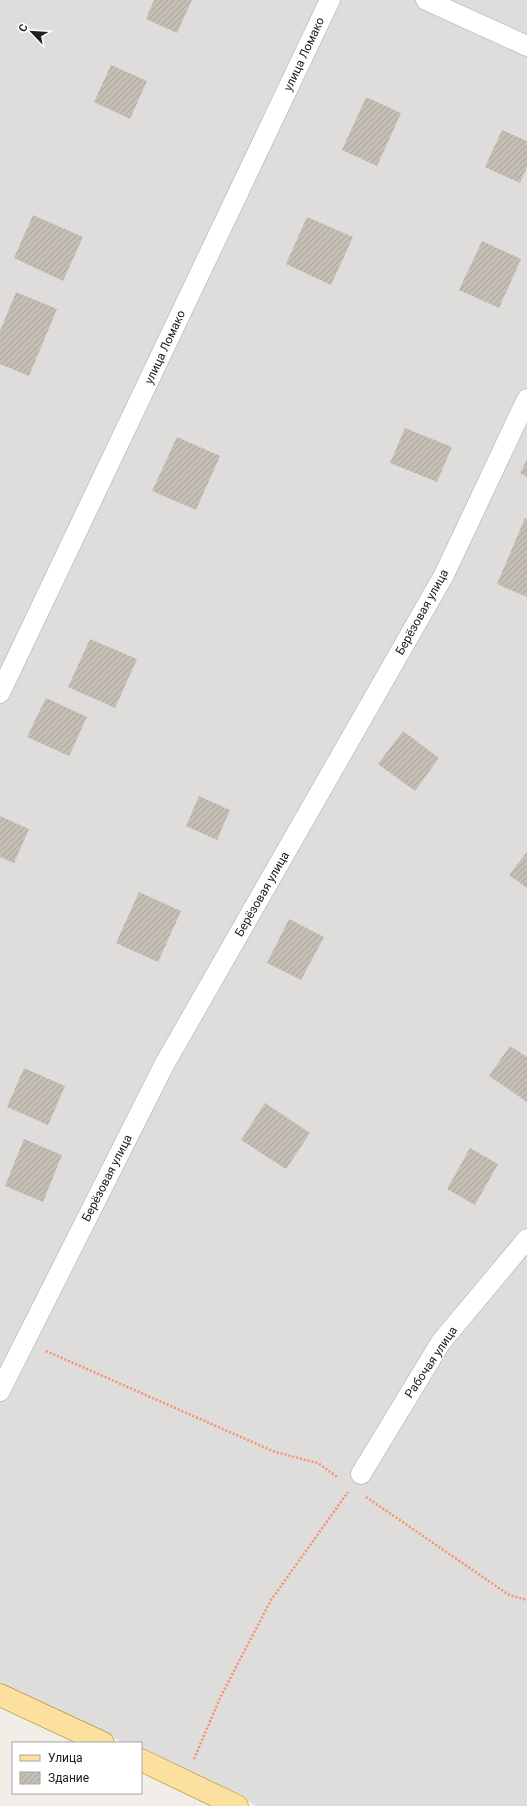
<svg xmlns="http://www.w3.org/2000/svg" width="527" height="1806" font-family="Roboto,sans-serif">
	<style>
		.residential { fill: #dedddc }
		.building { fill: url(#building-hatch) }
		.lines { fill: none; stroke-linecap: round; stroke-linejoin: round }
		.minor-casing { stroke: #a7a7a7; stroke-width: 21 }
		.primary-casing { stroke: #9b7d00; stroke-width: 23 }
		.path { stroke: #fa8f6d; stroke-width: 2.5; stroke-dasharray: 2 2; stroke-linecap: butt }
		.minor { stroke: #fff; stroke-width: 20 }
		.primary { stroke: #fce09f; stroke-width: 22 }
		.labels { text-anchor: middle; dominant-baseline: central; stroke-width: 3; stroke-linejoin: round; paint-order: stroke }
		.street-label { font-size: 12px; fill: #202020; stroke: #fff }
	</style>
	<defs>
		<pattern id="building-hatch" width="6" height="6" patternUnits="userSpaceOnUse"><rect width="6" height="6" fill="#c5beb5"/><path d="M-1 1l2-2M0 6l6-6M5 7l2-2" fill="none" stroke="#a9a39b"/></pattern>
	</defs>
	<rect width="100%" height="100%" fill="#f0eee6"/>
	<path class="residential" d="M0 0H527V1806H258L141 1751V1743H125L0 1684Z"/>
	<path class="building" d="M154 0H192L177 33 146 19Z
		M111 65 147 81 130 119 94 102Z
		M366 97 401 113 377 166 342 150Z
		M502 130 527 141V167L520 183 485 167Z
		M33 215 83 237 63 281 14 258Z
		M307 217 353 237 331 285 286 264Z
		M482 241 521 259 499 308 459 290Z
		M16 292 57 309 29 376 0 364V331Z
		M405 428 452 447 437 482 390 463Z
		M177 437 220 456 196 510 152 491Z
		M527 460V477L520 473Z
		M525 518 527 519V597L497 584Z
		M90 639 137 659 115 708 68 687Z
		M46 698 87 717 69 756 27 737Z
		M403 731 439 758 415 791 378 764Z
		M199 796 230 810 217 840 186 826Z
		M0 816 29 829 14 863 0 857Z
		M527 852V888L509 875Z
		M139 892 181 911 158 962 116 943Z
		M289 919 324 937 301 980 267 963Z
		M510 1046 527 1057V1102L489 1076Z
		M24 1068 65 1086 48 1125 7 1107Z
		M265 1103 310 1133 286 1169 241 1140Z
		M24 1139 62 1155 43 1202 5 1186Z
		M470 1148 498 1164 475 1205 447 1189Z"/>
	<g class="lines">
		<defs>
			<path id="minor" d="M426 0 527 46
				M0 693 330 0
				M0 1391 164 1065 444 575 527 399
				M361 1474 441 1342 527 1239"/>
			<path id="primary" d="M0 1695 103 1743
				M141 1760 237 1806"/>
		</defs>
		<use href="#minor" class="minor-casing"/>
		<use href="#primary" class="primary-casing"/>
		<path class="path" d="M46 1351 275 1452 318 1463 337 1477
			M366 1497 509 1595 527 1600
			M194 1759 220 1698 271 1600 348 1492"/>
		<use href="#minor" class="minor"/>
		<use href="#primary" class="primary"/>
	</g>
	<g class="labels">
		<g class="street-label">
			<text transform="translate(304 54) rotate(-65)">улица Ломако</text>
			<text transform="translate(165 347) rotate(-65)">улица Ломако</text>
			<text transform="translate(422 612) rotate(-61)">Берёзовая улица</text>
			<text transform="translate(262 894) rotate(-60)">Берёзовая улица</text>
			<text transform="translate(107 1178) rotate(-63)">Берёзовая улица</text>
			<text transform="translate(431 1362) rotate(-56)">Рабочая улица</text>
		</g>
	</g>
	<rect x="12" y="1742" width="130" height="52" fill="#ffffff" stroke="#a6a6a6"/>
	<rect x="20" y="1755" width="20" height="6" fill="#fce09f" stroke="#a6a6a6"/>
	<text x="48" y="1762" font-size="12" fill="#202020">Улица</text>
	<rect x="20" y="1772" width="20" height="12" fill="url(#building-hatch)" stroke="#a6a6a6"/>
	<text x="48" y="1782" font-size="12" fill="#202020">Здание</text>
	<g transform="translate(32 32) rotate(295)" stroke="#ffffff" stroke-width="3" paint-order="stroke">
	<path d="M0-3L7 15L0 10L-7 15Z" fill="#202020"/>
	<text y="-6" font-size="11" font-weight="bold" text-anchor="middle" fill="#202020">С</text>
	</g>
</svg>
